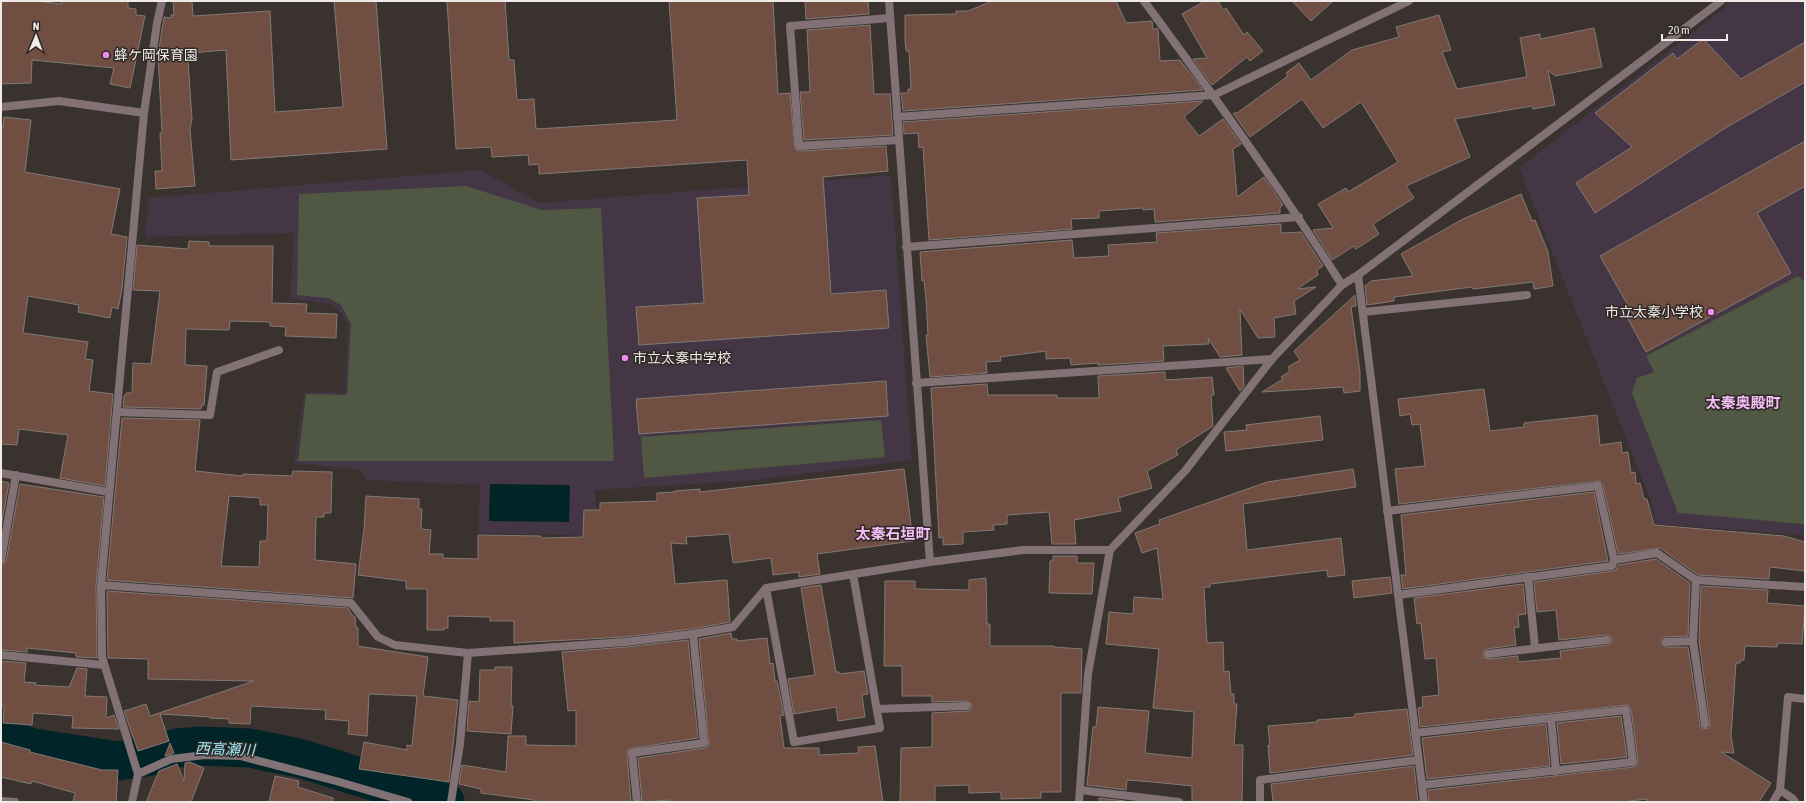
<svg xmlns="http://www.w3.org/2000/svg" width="1806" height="803" font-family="'Asap Condensed','Noto Sans JP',sans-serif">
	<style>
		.education { fill: #443644 }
		.green { fill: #505843 }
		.water { fill: #012428 }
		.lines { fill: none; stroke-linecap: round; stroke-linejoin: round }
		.river { stroke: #012428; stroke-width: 39 }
		.building { fill: #704f42; stroke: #817975; fill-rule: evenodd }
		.lane { stroke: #837275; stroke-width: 8 }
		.street { stroke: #837275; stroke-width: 8 }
		.poi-dot { fill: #f08bf5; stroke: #2f2825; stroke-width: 1.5 }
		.labels { text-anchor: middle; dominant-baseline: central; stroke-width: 3; stroke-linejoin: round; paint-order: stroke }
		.poi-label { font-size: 14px; fill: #efeae8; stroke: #2f2825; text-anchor: start }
		.neighbourhood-label { font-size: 15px; font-weight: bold; fill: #f6bef8; stroke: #2f2825 }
		.water-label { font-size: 15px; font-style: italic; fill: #99e9f4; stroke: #2f2825 }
	</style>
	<rect width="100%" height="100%" fill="#39322f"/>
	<path class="education" d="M1733 1H1805V535L1655 524 1651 501 1519 168Z
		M480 170 540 203 891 175 912 460 755 480 595 490 598 536 478 533 480 485 367 480 361 470 294 463 304 392 345 393 348 324 341 313 333 305 290 298 294 233 145 237 149 198Z"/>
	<path class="green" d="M466 186 542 210 601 208 614 461H298L306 394 347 395 351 324 341 305 328 298 297 295 299 194Z
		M1798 276 1805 282V524L1678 513 1632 393 1637 378 1654 372 1646 356Z
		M881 420 885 457 644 478 641 437Z"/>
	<path class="water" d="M490 484 570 485 569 522 489 521Z"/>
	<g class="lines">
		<path class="river" d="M1 738 34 748 118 761 152 756 177 748 202 746 249 748 299 758 408 792 445 802"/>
	</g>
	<path class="building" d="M1 1H37L61 4 62 1H128V8L136 9V15L145 16 130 88 110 84 114 68 32 60 31 83 1 84Z
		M173 1H192L193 16 270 11 275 112 343 107 334 1H376L387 149 231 160 226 50 190 53V60H188L192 119 190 129 195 186 156 189 155 171H162L160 133H162L158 55 164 17 171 18V15H174Z
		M447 1H505L509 60H514L517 100 534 99 536 129 677 120 669 1H773L778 94 790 93 795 149 799 151 886 146 888 171 823 177 831 294 886 290 889 328 639 345 636 307 704 303 697 198 749 195 747 160 539 174V164L529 165 528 155 492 157 491 147 456 149Z
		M805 1H868L869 14 806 19Z
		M992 1H1116L1126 23 1152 21 1153 30 1157 28 1158 29 1160 61 1180 60 1203 90 903 111 901 93H908V89H911L909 51H906L905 40V15L956 14V11H968Z
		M1205 1H1218L1223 10 1226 8 1244 35 1247 32 1263 51 1250 61 1247 57 1212 85 1193 59 1207 58 1182 14Z
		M1292 1H1333L1311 21Z
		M1439 15 1451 50 1442 52 1457 89 1527 77 1520 38 1540 34V39L1594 28 1602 67 1555 76 1548 70 1555 105 1533 109 1532 106 1455 119 1470 157 1406 186 1414 198 1373 224 1379 234 1356 249 1354 246 1332 260 1313 230 1333 228 1318 204 1346 188 1348 192 1398 162 1361 102 1323 128 1302 99 1250 137 1233 113H1237L1288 76 1286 73 1299 63 1311 80 1352 50 1399 37 1396 27Z
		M870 25 874 94H890L893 135 804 140 800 92H810L807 30Z
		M1703 39 1741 79 1805 42V82L1727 127 1595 213 1576 183 1632 147 1595 113 1673 53 1677 59Z
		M1203 101 1184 117 1199 136 1223 119 1241 144 1233 149 1237 197 1264 177 1283 205 1280 207V213L1155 222 1154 209 1143 210V208L1099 211V218L1071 219 1072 229 929 240 923 147 919 148 918 133 904 134 903 122Z
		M4 117 31 120 25 172 120 189 111 234 127 237 122 289 118 309 112 307 110 318 78 312 79 305 28 296 23 333 88 342 85 359 93 360 89 391 113 394 105 486 60 478 68 435 19 429 17 445 1 444V127L3 128Z
		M1805 141V186L1757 213 1791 273 1646 352 1628 319 1634 316 1600 256Z
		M1521 194 1532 221 1535 220 1548 252 1553 286 1534 289 1533 282 1473 289 1472 287 1394 297V301L1367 305 1365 286 1371 281 1413 276 1401 254 1463 219Z
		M1281 224V233L1301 232 1323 266 1317 270 1318 275 1297 289 1316 287 1294 301 1296 314 1274 318 1275 337 1258 338 1240 309 1242 355 1220 357 1208 338 1209 344 1163 346 1164 361 1098 365V363L1071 365 1070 358 1046 359V351L1000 357 1001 361 986 362 987 373 930 377 926 335H928L926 299 924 280 922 281 920 252 1072 240 1074 258 1109 256 1108 245 1157 242 1156 233Z
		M189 241 209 242V246H273L272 303 307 304 306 313 337 314 336 338 285 336 286 327 270 326V322L230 321 229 330 186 329 185 365 207 366 204 405H202L201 409 123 407 124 396H125L126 393H132L133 363 151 364 160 291 133 290 137 245 188 249Z
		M1355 295 1356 306 1351 307 1360 372V391L1344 393 1343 387 1262 392 1283 379 1281 377 1290 371 1288 367 1300 360 1294 351Z
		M1243 366 1244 386 1240 391 1226 368Z
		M1165 372V380L1212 377 1214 395H1211L1213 426 1176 450 1178 455 1147 471 1152 488 1118 498 1121 511 1074 520 1076 544H1052L1049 512 1007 515V524L993 525 994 530 963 532V544L943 545V537L939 538 931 388 987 384 988 395H1057V398H1099L1098 376Z
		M886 381 888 416 639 434 636 399Z
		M1484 389 1490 431 1524 427V423L1597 415 1600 445 1621 442 1622 453 1628 452 1631 473 1635 472 1636 484 1640 483 1644 499H1647L1654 525 1784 536 1805 542V571L1770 567 1769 579 1698 575 1660 548 1618 554 1603 485 1600 481 1399 504 1395 469 1425 466 1420 424 1412 425 1410 414 1400 416 1398 399Z
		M1320 416 1323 440 1226 451 1224 432 1247 430 1246 425Z
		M122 418 200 420 195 471 243 476V474L292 476 293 471 332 472 331 513H324V517H316L315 560 356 564 353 598 107 580ZM229 496 260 498V505H268L267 541H260L259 567 221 566Z
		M904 469 913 541 817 554 820 574 799 577V572L773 575 771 558 733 563 729 534 686 537 687 544 671 543 675 584 727 580 730 622 692 629 624 637 514 643V621H490V617L448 616V628H444V630H427V589H406V581L358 575 364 529 366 496 419 499V509H422L421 529 431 530 429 554H443V558L478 559V535L541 536V538L583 537 584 510H600V503L657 501V493L675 492V491L700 489V492Z
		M1353 469 1356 487 1243 504 1247 550 1341 538 1345 575 1328 577 1327 570 1210 584V587H1204L1207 643 1223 642 1224 672 1229 671 1231 694H1234V704H1237L1234 745H1243L1242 802H1192V786L1153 782 1127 780 1126 790 1087 785 1093 727H1096L1098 707 1149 711 1145 753 1192 758 1194 712 1153 708 1159 649 1106 644 1109 612 1133 614 1134 597 1163 599 1157 548 1142 553 1135 533 1160 524 1159 520 1267 482Z
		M1 481 9 483 1 528Z
		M20 484 104 497 96 585 97 658 76 657V653L27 648V652L1 650V565L6 561Z
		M1594 492 1608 561 1403 589 1401 575H1406L1401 515Z
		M1053 556H1077V563H1094L1092 594 1049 593 1050 561H1053Z
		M1656 559 1690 583 1688 636 1665 637 1661 639V643L1666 647H1688L1700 725 1703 729 1709 728 1710 724 1699 641 1701 586 1768 590 1767 603 1805 606 1802 644 1778 643 1777 647 1745 646 1744 660H1741L1740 663H1736L1731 736 1734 753 1721 752 1771 783 1759 802H1647V799L1622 802H1429L1428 790 1634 767 1638 764V761L1631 709 1628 705 1420 727 1418 708 1423 707 1422 697 1439 695 1436 658 1425 659 1421 623 1417 624 1414 598 1523 584 1526 614 1518 615 1519 627 1514 628 1516 645 1487 649 1483 652V657L1489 659 1518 656V662L1561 658 1560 651 1608 645 1612 643V639L1610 635H1606L1559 640 1556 610 1537 612 1534 582 1613 571 1616 570 1618 565Z
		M1390 577 1392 593 1354 598 1352 581Z
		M986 578 987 624H990V646H1054V647L1082 649 1081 693H1061V792H1041V798L1001 799V792L969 793V785L935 786V802H900L901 748 932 747V713L968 711 972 709V705L967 701 932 702V696H902V666H884L885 581H915V589L969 590V580Z
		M821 585 836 672H839L840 674 864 671 868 694 862 695 865 717 838 721 836 707 794 714 788 679 815 675 801 588Z
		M107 591 348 608 352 615 355 617 356 628H358V646L428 657 423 696 458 700 449 782 359 769 364 742 407 750V745L412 746 417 696 369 694 367 736 348 734 349 721 325 719 326 710 251 706 250 724 229 723V719L210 718V717L160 714 169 741 138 751 124 711 146 704 150 716 254 681 148 679V659L108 658Z
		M731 633 732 639H737V641L767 638 770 664 773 663 775 681H777L784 715 780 716 784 748H819V755L859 753 858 747 875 746 883 802H671V800L642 802 638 758 705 748 709 746 699 639Z
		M688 640 698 738 628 749 627 754 631 802H534V800L481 793V789L459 784 462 765 506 772 508 736H526V745L576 746V710L568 711 562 652 626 647Z
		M1 661 26 663 24 682 36 683 35 685 69 687 77 668 87 669 85 696 107 697 106 718 114 715 119 729 72 728 73 716 33 713 32 725 3 723 4 706H1Z
		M495 667H512L511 706H513L511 734 467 731 469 701 479 702 480 670H495Z
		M1407 709 1413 755 1270 773 1268 745 1270 746 1268 726 1317 722V720L1355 717V714Z
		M1621 716 1627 757 1561 764 1557 723Z
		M1546 724 1550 766 1427 779 1422 738Z
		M1 742 30 750V752L102 770H118L116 802H73L75 793 32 781 31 784 1 777Z
		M170 743 174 753 165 756Z
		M190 762 204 768 191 802H146L159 771 177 764 184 781 185 763Z
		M1414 766 1418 802H1273L1271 784Z
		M275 776 299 781 298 787 333 798V802H269Z
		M1099 798 1125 801 1124 802H1099Z"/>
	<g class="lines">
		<path class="lane" d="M890 18 790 26 799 146 899 140
			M1363 312 1527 295
			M117 412 210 415 217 372 279 350
			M1 473 109 492
			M1 560 16 475
			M1528 577 1535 648
			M1696 580 1693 641 1705 724
			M1666 642 1693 641
			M1488 654 1607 640
			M1 655 104 665
			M877 709 967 706
			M1551 718 1556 771
			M1415 733 1626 710 1633 762 1422 785
			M1080 790 1179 802
			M1780 790 1788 697 1805 699
			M451 802 460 744 468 653
			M637 802 632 753 704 743 693 634
			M1260 802V780L1418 760"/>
		<path class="street" d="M889 1 930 562
			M1144 1C1213 94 1280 187 1342 285
			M1 107 59 101 144 113
			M897 117 1214 95 1409 1
			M906 247 1299 217
			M1358 275 1424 802
			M916 383 1272 359
			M1387 511 1598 486 1614 560 1612 566 1398 595
			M1614 560 1657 553 1696 580 1805 587
			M101 585 351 603 378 637 395 645 468 653 625 642 693 634 733 627 766 588 930 562 1023 550H1110
			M766 588 794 742 880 728 853 574
			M138 774 171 759 205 755 240 756 336 781 408 802
			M1 801 15 802
			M132 802 138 774 102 657 101 585 144 113 157 23 162 1
			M1079 802 1088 674 1110 550 1185 471 1272 359 1342 285 1358 275 1721 1
			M1773 802 1780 790 1792 798 1795 802"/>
	</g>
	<g class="poi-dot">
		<circle cx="106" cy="55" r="4"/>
		<circle cx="1711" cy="312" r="4"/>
		<circle cx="625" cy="358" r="4"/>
	</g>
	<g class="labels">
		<g class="poi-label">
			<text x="114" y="55">蜂ケ岡保育園</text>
			<text x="1703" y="312" text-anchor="end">市立太秦小学校</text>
			<text x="633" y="358">市立太秦中学校</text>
		</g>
		<g class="neighbourhood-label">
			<text x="1743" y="402">太秦奥殿町</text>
			<text x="893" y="533">太秦石垣町</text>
		</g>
		<g class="water-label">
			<text transform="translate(225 749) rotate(2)">西高瀬川</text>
		</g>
	</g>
	<rect width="1806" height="803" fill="none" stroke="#efeae8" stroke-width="4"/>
	<g transform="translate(36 36) rotate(1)" stroke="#2f2825" stroke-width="3" paint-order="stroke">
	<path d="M0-3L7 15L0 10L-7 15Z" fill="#efeae8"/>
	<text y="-6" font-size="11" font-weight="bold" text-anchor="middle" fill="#efeae8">N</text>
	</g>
	<path d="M1662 34v6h65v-6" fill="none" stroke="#efeae8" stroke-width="2"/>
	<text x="1668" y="34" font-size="12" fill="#efeae8" stroke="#2f2825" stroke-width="3" paint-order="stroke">20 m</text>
</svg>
